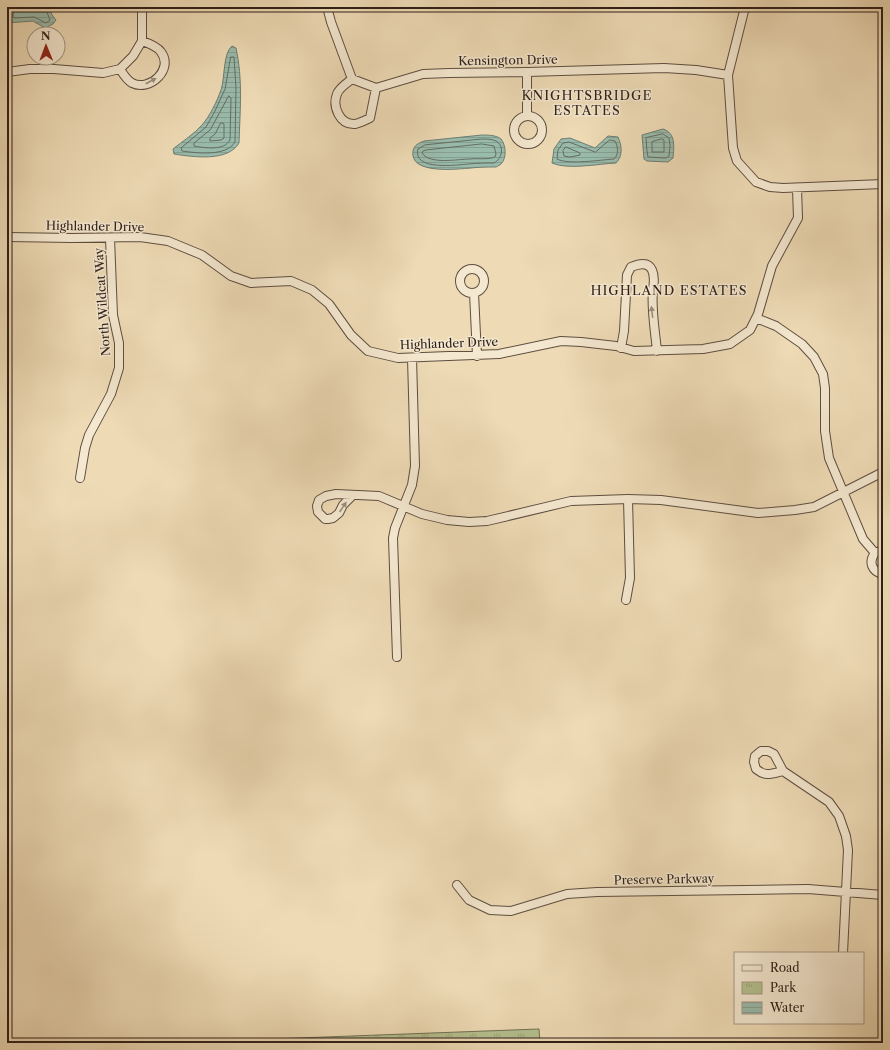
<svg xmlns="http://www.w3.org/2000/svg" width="890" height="1050" font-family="'Libre Caslon Text',serif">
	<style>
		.park { fill: url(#park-tufts); stroke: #727054 }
		.garden { fill: #b5c190; stroke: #727054 }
		.water { fill: url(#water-rules); stroke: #6e7d71 }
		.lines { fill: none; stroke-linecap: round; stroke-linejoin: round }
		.shore { stroke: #646d62; stroke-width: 1 }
		.minor-casing { stroke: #5e4e40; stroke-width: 10 }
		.minor { stroke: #f4e8d0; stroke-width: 8 }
		.oneway { fill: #9b8e7d }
		.labels { text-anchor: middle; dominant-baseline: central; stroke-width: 3; stroke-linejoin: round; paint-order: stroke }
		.street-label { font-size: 12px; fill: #2e1f18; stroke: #f4e8d0 }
		.neighbourhood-label { font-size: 13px; letter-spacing: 1px; fill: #2e1f18; stroke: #f4e8d0 }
	</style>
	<defs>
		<pattern id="park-tufts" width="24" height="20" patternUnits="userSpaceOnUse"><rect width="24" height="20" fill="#b5c190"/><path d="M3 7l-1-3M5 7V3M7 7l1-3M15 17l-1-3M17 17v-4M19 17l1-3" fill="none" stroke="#9ca57b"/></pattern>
		<pattern id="water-rules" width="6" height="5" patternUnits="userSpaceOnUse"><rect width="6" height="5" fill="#99bbac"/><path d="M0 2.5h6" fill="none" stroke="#84a093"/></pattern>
	</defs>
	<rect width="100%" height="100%" fill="#eedbb6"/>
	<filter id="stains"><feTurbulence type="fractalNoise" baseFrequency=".005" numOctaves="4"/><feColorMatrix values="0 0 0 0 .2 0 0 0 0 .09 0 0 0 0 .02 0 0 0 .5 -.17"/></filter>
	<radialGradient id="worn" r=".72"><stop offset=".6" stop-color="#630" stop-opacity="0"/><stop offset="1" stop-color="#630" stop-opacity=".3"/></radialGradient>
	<path class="park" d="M539 1029 540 1043H245V1040Z"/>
	<path class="garden" d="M412 1041 478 1042V1043H412Z"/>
	<path class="water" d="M11 7H49L52 15 56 20 53 24 45 28 33 21 7 23C7 17 10 13 11 7Z
		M232 46 236 48C243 79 240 111 239 143 228 162 193 157 174 154L173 149C183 141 194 134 202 125 210 116 217 101 221 90 225 78 223 53 232 46Z
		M663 129C676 133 674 147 673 158L668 162 647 161 644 159 642 135Z
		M482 135C488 135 496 135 501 139 506 145 507 158 501 164 500 165 498 166 496 167 487 167 479 167 471 168 458 169 409 175 413 151 414 145 419 143 424 141Z
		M608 136 618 137C622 146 623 156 616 163 598 164 567 170 552 163L554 149 561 139 570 138 595 148Z"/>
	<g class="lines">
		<path class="shore" d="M15 7 13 16 14 18 34 17 46 23 50 20 45 7
			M231 57H234L236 88 235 142C226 157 196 153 182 151L181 148 206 127 215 111 225 89Z
			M229 96 231 98 230 140C224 151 205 148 194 146V143L210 130Z
			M221 123H223L224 124V138L221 140 210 141V138L215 134Z
			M663 134 669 138 670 146 669 156 666 158 648 157 647 151 646 138Z
			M482 139C486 139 492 139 496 141 505 146 502 159 494 163 486 163 477 163 468 164 457 165 412 171 418 149L425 145Z
			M662 139 664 140V152H652V142Z
			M610 140 615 141C618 146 619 155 614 159 600 160 568 165 557 159L558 150 563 143 569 142 595 152Z
			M482 144 494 146 496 154 495 157C487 160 478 158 470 159 458 159 430 165 422 153L423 151 426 150Z
			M566 147 580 153V155L570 157 564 156 563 151Z"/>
		<defs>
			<path id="minor" d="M327 7 331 22 352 79 376 88 423 74 449 73 527 72 664 68 696 70 728 75
				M743 7 744 11 728 75 733 148 737 161 756 182 770 187 783 188 883 184
				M120 69C123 74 127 80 132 83 150 92 174 69 161 52 157 46 148 43 142 41
				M7 72 30 69H54L103 73 120 69 133 56 142 41V7
				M527 72V116
				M352 79C347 83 339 88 337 94 332 107 340 125 355 124 360 123 366 120 370 118L376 88
				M514 130a14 14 0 1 1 28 0a14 14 0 1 1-28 0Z
				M7 237 72 238 140 237 168 241 202 255 231 276 251 283 291 281 312 290 329 304 351 335 368 351 398 358 499 354 561 341 581 342 616 346 634 351 703 349 730 344 750 330 758 314 772 266 798 218 797 188
				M460 281a12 12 0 1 1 24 0a12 12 0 1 1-24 0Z
				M474 293 477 356
				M756 318 776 326 802 344 814 357 823 374 825 388V431L829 458 863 539 875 553
				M621 348 624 331 627 275 631 267C638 264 648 261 652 270 655 276 654 283 653 289 651 309 655 330 657 351
				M80 478 85 448 89 435 111 394 119 368V343L113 315 110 238
				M352 496 343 505 339 513 333 518 328 519H325L318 512 317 506 319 500 326 496 336 494 379 496 422 514 447 520 469 522 487 521 571 501 628 499 661 500 758 513 795 510 814 507 883 472
				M883 550 875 553C868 562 872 572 883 574
				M626 600 630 578 628 499
				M397 657 393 538 395 528 412 485 415 466 412 358
				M783 771C771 774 766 777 756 769L754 762 755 756 761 751H768L774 754 783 771 829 802 839 816 846 836 848 850 843 953
				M457 885 469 900 490 910 511 911 567 894 597 892 808 889 883 895"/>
		</defs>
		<use href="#minor" class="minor-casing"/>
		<use href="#minor" class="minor"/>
	</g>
	<defs><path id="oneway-solid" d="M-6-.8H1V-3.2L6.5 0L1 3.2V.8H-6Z"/></defs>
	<g class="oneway">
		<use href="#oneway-solid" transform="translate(151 81) rotate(-28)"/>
		<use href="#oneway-solid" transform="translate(652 312) rotate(-97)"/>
		<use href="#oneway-solid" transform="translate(343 507) rotate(-56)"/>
	</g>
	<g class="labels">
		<g class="street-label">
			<text transform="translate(508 60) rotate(-1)">Kensington Drive</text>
			<text transform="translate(95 226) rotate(1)">Highlander Drive</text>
			<text transform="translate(102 302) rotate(-94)">North Wildcat Way</text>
			<text transform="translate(449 343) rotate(-2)">Highlander Drive</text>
			<text transform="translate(664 879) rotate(-1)">Preserve Parkway</text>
		</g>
		<g class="neighbourhood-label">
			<text x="587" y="95">KNIGHTSBRIDGE<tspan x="587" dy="15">ESTATES</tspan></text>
			<text x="669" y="290">HIGHLAND ESTATES</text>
		</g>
	</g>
	<rect width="890" height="1050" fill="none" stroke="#eedbb6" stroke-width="24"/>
	<rect x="8" y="8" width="874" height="1034" fill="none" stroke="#2e1f18" stroke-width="2"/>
	<rect x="12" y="12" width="866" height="1026" fill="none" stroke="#2e1f18"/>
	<rect x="734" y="952" width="130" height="72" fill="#f4e8d0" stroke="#a59886"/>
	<rect x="742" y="965" width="20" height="6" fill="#f4e8d0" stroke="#a59886"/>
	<text x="770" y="972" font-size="12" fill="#2e1f18">Road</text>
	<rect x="742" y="982" width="20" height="12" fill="url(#park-tufts)" stroke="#a59886"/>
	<text x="770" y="992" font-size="12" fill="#2e1f18">Park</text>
	<rect x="742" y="1002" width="20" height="12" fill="url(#water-rules)" stroke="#a59886"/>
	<text x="770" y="1012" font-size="12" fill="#2e1f18">Water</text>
	<g transform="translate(46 46) rotate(359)"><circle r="19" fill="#f4e8d0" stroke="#a59886"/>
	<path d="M0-3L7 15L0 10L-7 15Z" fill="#8f2418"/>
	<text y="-6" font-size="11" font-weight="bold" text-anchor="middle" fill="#2e1f18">N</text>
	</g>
	<rect width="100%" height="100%" filter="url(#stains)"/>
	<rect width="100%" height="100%" fill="url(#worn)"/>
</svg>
